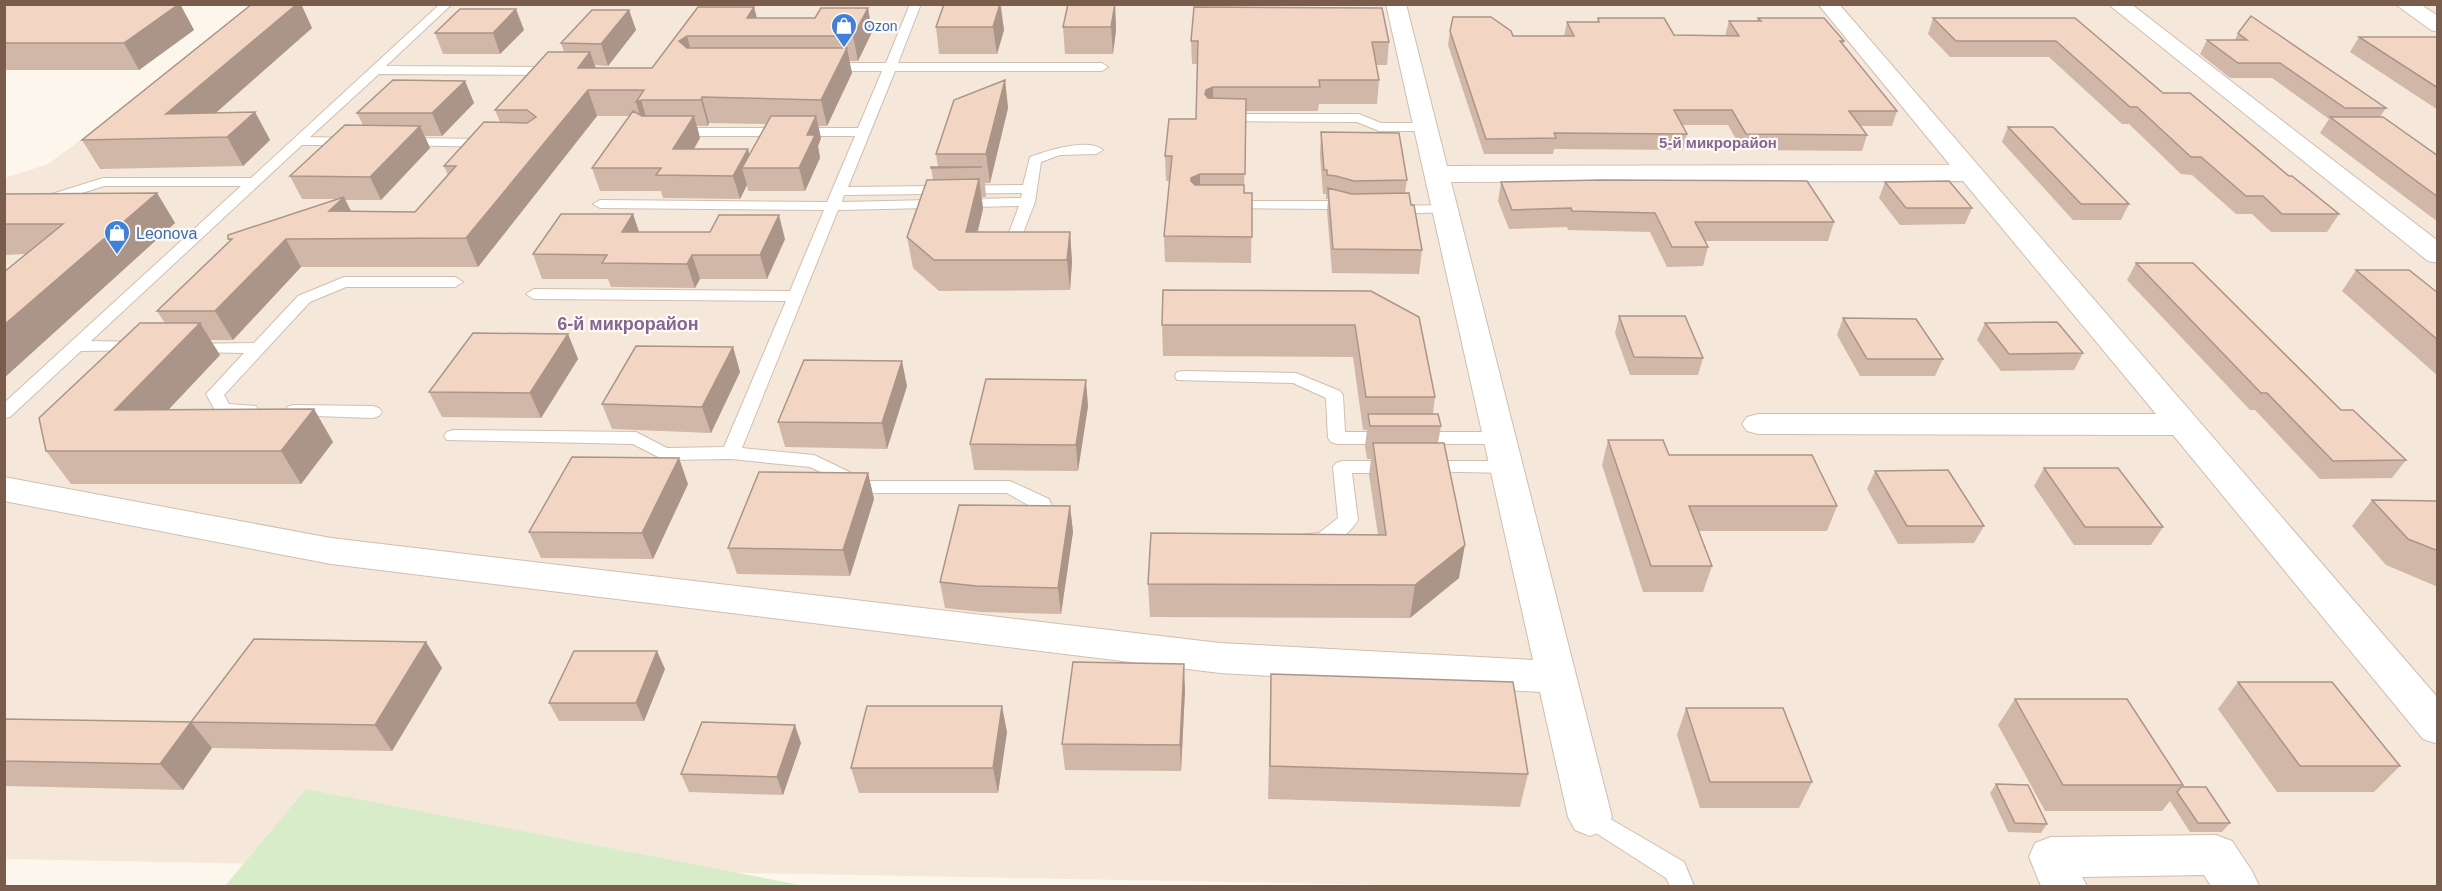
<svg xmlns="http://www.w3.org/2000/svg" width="2442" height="891" font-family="Helvetica,sans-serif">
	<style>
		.residential { fill: #f5e8da }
		.green { fill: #d8ecc9 }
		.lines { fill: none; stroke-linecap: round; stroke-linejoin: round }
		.service-casing { stroke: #d1beb0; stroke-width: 2 }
		.minor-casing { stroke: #d1beb0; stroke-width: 2 }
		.service { fill: #fff; fill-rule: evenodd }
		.minor { fill: #fff; fill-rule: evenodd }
		.wall { fill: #d1b7a8; fill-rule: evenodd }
		.shaded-wall { fill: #aa9588 }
		.building { fill: #f3d5c3; stroke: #aa9588; stroke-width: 1.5 }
		.labels { text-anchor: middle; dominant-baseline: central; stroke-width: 4.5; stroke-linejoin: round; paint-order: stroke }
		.far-shop-label { font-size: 14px; fill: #366cbe; stroke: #fffaf3; text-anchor: start }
		.far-neighbourhood-label { font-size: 15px; font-weight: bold; fill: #846695; stroke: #fffaf3 }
		.shop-label { font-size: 16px; fill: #366cbe; stroke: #fffaf3; text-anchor: start }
		.neighbourhood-label { font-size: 18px; font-weight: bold; fill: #846695; stroke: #fffaf3 }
	</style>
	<rect width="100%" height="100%" fill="#fdf6ec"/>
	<path class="residential" d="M265 5H2437V886H1438L5 859V178L48 164Z"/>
	<path class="green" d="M306 789 805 886H225Z"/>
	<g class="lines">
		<defs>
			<path id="service" d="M440 4H452L386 66 556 67 562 71 556 75 379 74 310 137 349 138 356 142 354 145H302L91 341 138 342 144 344 146 347 144 350 81 351 10 417 4 418V403L241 186H104L4 218V209L103 178H251Z
				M910 4H921L898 63H1102L1108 67 1102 71H895L848 187 1023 185 1030 157C1046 151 1089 137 1103 150L1096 154 1060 155 1041 162 1035 202 1023 233 1039 245 1032 249 1008 235 1019 206 838 210 742 448 814 455 868 481H1010L1049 499 1051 504 1049 509 1042 511 1035 509 1007 493H865L810 467 731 459 664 460 633 444 447 440 444 436 447 432 453 430 636 432 667 448 724 447 786 301 534 299 526 294 534 289 790 291 824 210 600 208 593 204 600 200 827 202 855 136H673L666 132 673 128H858L882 71H828L822 67 828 63H886ZM1022 193 1021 198 842 202 844 195Z
				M1222 114H1359L1381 123H1425L1432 127 1425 131H1379L1357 122 1217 121 1216 118 1217 115Z
				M404 138 490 139 497 143 490 147 399 145 397 142 399 139Z
				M1228 201H1334L1355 208 1357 211 1350 215 1332 209 1223 208 1221 205Z
				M1445 205 1452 209 1450 212 1390 214 1383 210 1390 206Z
				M344 277H455L463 282 455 287H346L310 302 224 395 229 404 256 406 259 410 256 414H217L206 394 244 353 192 352 186 350 184 347 186 344 254 343 298 296Z
				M1183 371 1296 373 1340 391 1343 395 1345 432H1499L1505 434 1508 438 1505 442 1499 444H1337L1331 442 1328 438 1326 398 1293 383 1177 380 1175 376 1177 372Z
				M293 405 373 406 379 408 382 412 379 416 373 418 287 415 284 411 287 407Z
				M1342 461H1394L1400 463 1403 467 1400 471 1394 473H1352L1358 520C1346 540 1322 551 1300 545L1297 540 1300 535 1319 533 1338 518 1333 467 1336 463Z
				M1424 461H1506L1512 463 1515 467 1512 471 1506 473 1418 471 1415 467 1418 463Z
				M1590 807 1684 862 1694 886H1670L1666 878 1582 824 1578 817 1582 810Z"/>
			<path id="minor" d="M1386 4H1406L1447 166 1950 165 1818 4H1839L2438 698V744L2423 739 2173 435 1758 434 1747 431 1742 424 1747 417 1758 414H2156L1963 181 1451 182 1612 817 1605 830 1590 836 1575 830 1568 817 1540 692 1220 673 331 564 4 501V477L331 538 1220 643 1533 660Z
				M2108 4H2131L2438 241V263L2428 261Z
				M2395 4H2420L2438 16V32L2431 30Z
				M2216 835 2232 841 2252 871 2259 886H2211L2204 875 2082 877 2087 886H2041L2029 857 2035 843 2051 837Z"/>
		</defs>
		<use href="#service" class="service-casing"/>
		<use href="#minor" class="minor-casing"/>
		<use href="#service" class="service"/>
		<use href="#minor" class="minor"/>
	</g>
	<path class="wall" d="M4 4H180L194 30 139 70H4Z
		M252 4H301L312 28 216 113 255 112 270 140 243 166 100 169 82 140Z
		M944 4H1001L1004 30 997 54H939L936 27Z
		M1115 4 1116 30 1113 54H1065L1063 27Z
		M698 7H754L757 18H815L868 8 872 32 858 61H849L852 73 827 126H818L821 138 818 146 820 158 805 191H748L747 185 740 199 663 198 661 191H600L592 168 630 116H597L478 267H301L233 340H210L220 355 168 410 314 409 333 442 301 484H71L46 451 165 323 157 311 230 241 228 239 336 199H302L290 176 363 125 357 113 465 81 474 103 442 136H425L430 148 381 200H345L351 212H415L448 175 444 166 500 122 495 110 564 52 561 43 629 10 636 30 608 66 595 65 596 68H652ZM709 123 766 124 750 155 694 149 700 138 697 126H708Z
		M1598 18 1674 35 1725 36 1729 21H1757L1758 18 1844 41 1843 44 1897 111 1892 126H1861L1867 135 1862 151 1742 150 1728 125H1683L1687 134 1683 150 1554 149 1553 154H1484L1448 45 1450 31 1513 36H1564L1567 22H1597Z
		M1933 18H2075L2163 93 2289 176 2339 214 2327 232H2271L2252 214H2236L2192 175 2181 174 2129 124H2122L2049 57H1950L1928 34Z
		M524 30 500 54H443L435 33Z
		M2238 33 2386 108 2380 117 2438 156V222L2320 133 2329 119 2272 78H2230L2200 54 2207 40H2235Z
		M2359 37H2438V110L2350 52Z
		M1191 41 1389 42 1387 65H1376L1379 80 1377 104H1319L1318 111H1246L1244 193H1252L1251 263 1165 262 1164 236 1170 181H1166L1165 156 1196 119 1198 64H1192Z
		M1005 80 1008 108 990 183H985L986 197H982L983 209 978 232H1070L1072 262 1070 290 939 291 913 268 907 237 933 180 931 168 938 167 936 154Z
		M2008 127 2129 204 2121 220H2073L2002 142Z
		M1321 132 1407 180 1405 193 1411 205 1422 250 1419 274 1332 273 1327 211 1328 199H1326V194H1323L1320 155Z
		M1501 182 1834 222 1828 241H1705L1708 247 1703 266 1667 267 1650 232 1568 230 1567 227 1509 229 1498 201Z
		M1885 182 1972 208 1965 224 1900 225 1879 198Z
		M157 193 175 223 4 378V272L26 254 4 255V194Z
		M633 214 639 232 785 239 767 279H700L695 288 611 287 608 279H542L533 254Z
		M2136 263 2341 410 2406 460 2392 478 2320 479 2255 410H2250L2127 280Z
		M2356 270 2438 293V376L2342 291Z
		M1371 291 1435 397 1433 414 1441 426 1438 443 1459 578 1410 618 1150 617 1148 584 1378 535 1369 475 1371 459H1367L1365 446 1367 430H1363L1353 357 1163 356 1162 325Z
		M1619 316 1703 358 1698 375H1630L1615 333Z
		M1843 318 1943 359 1935 376H1860L1837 335Z
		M1985 323 2083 353 2074 370 2001 371 1977 340Z
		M568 334 578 359 541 418 442 417 429 392Z
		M733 347 740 372 711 433 612 429 602 404Z
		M907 386 887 449 785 447 778 422Z
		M1088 406 1078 471 974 470 970 444Z
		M1608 440 1669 455 1837 506 1827 531H1699L1712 566 1703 592H1643L1602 465Z
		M2044 468 2163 527 2151 545H2074L2034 486Z
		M1875 471 1984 526 1974 543 1898 544 1867 489Z
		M868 473 874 499 850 576 737 574 728 548Z
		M688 484 653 559 541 558 529 532Z
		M2372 500 2438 501V587L2386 565 2352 526Z
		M1070 506 1073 532 1061 614 981 612 945 608 940 582Z
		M426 642 442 668 392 751 212 748 183 790 4 786V719L191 722Z
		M665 669 644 721H559L549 703Z
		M1271 674 1528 774 1520 807 1268 799Z
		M2238 682 2400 766 2374 792H2277L2218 709Z
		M1185 690 1181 771 1065 770 1062 744Z
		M2015 699 2183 785 2181 787 2230 823 2222 832H2190L2170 801 2162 811H2045L1998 725Z
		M1686 708 1812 782 1799 808H1700L1677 735Z
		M1007 732 998 793H859L851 768Z
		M801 743 783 795 689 792 681 774Z
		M1996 784 2047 824 2041 833 2008 832 1990 793Z"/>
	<path class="shaded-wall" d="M179 4H180L194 30 139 70 124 43Z
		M297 4H301L312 28 187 138 166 114Z
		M1000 4 1004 30 997 54 993 27Z
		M1115 4 1116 30 1113 54 1111 27Z
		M754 7 760 31 747 18Z
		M868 8 872 32 858 61 853 36Z
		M516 9 524 30 500 54 493 33Z
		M629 10 636 30 608 66 601 44Z
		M687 36 694 61 679 41Z
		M847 48 852 73 827 126 821 100Z
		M590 52 599 77 588 90 597 116 478 267 466 238 578 68Z
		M1005 80 1008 108 990 183 986 154Z
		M465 81 474 103 442 136 432 113Z
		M1213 87V111L1205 94 1206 90Z
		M702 97 709 123 708 126 701 100Z
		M641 100 649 126 644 128 636 102Z
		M255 112 270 140 243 166 227 137Z
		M694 116 700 138 680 172 673 149Z
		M816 116 821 138 818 146 820 158 805 191 799 168 807 135Z
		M420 126 430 148 381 200 370 177Z
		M748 149 753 168H742L747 185 740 199 733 176Z
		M1200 174V199L1191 181V178Z
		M979 179 983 209 970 260 966 232Z
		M157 193 175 223 4 378V325Z
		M344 197 358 225 343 239 329 211Z
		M633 214 641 238 622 232Z
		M779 215 785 239 767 279 760 255Z
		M1070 232 1072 262 1070 290 1067 260Z
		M286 239 301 267 233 340 215 311Z
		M692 255 700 279 695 288 687 264Z
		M200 323 220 355 137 443 115 410Z
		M568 334 578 359 541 418 530 393Z
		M733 347 740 372 711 433 702 407Z
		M902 361 907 386 887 449 882 423Z
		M1086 380 1088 406 1078 471 1076 445Z
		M314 409 333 442 301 484 281 451Z
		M679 458 688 484 653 559 642 533Z
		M868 473 874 499 850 576 843 550Z
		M1070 506 1073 532 1061 614 1058 588Z
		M1465 545 1459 578 1410 618 1415 585Z
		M426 642 442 668 392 751 375 725Z
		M657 651 665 669 644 721 636 703Z
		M1184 664 1185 690 1181 771 1180 745Z
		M1002 706 1007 732 998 793 993 768Z
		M191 722 212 748 183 790 160 764Z
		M795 725 801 743 783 795 777 777Z"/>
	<path class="building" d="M4 4H179L124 43H4Z
		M252 4H297L166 114 255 112 227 137 82 140Z
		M944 4H1000L993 27H936Z
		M1068 4H1115L1111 27H1063Z
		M698 7H754L747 18H815L821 8H868L853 36H687L679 41 687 48H847L821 100 702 97 701 100H641L636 102 644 90H588L466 238 286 239 215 311H157L232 239H228V235L344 197 329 211 415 212 456 166H444L484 122 527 123 536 117 527 110H495L548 52H590L578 68H652Z
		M1194 7 1382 8 1389 42H1372L1379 80H1319L1320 87H1213L1206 90 1205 94 1208 98 1246 99 1245 174H1200L1191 178V181L1195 185H1244V193H1252V237L1164 236 1172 156H1165L1169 119H1196L1198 41H1191Z
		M460 9H516L493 33H435Z
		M592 10H629L601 44 561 43Z
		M2251 16 2386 108H2345L2280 63H2238L2207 40H2247L2238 33Z
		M1453 17H1491L1511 31 1513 36H1574L1567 22H1599L1598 18H1664L1674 35 1739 36 1729 21H1761L1758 18H1824L1844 41H1840L1897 111H1849L1867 135 1746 134 1732 110H1674L1687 134 1554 133 1556 138 1486 139 1450 31Z
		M1933 18H2075L2163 93H2190L2289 176H2292L2339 214H2282L2263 196H2246L2201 157H2191L2137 107H2130L2056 41H1956Z
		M2359 37H2438V88Z
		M393 80 465 81 432 113H357Z
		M1005 80 986 154H936L954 100Z
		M633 111 642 116H694L673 149H748L733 176 656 175 661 168H592Z
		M771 116H816L807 135H815L799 168H742Z
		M2330 117H2383L2438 156V197Z
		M345 125 420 126 370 177 290 176Z
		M2008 127H2053L2129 204H2081Z
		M1321 132 1399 133 1407 180 1354 181 1336 176 1327 175V170H1324Z
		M931 167H982L931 168Z
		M979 179 966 232H1070L1067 260H934L907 237 927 180Z
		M1601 180 1807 181 1834 222H1695L1708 247H1672L1655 213 1572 211 1571 208 1512 210 1501 182Z
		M1949 181 1972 208H1906L1885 182Z
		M1328 188 1352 194 1409 193 1411 205H1414L1422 250 1333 249Z
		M157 193 4 325V272L63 224H4V194Z
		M561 214H633L622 232H710L719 215H779L760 255H692L687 264 602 263 607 255 533 254Z
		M2136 263H2193L2341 410H2353L2406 460 2333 461 2267 393H2261Z
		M2356 270H2409L2438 293V340Z
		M1163 290 1371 291 1419 317 1435 397H1366L1355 325H1162Z
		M1619 316H1685L1703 358 1634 357Z
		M1843 318 1916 319 1943 359H1867Z
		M2057 322 2083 353 2009 354 1985 323Z
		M140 323H200L115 410 314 409 281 451H46L39 418Z
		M473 333 568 334 530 393 429 392Z
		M636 346 733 347 702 407 602 404Z
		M804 360 902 361 882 423 778 422Z
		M986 379 1086 380 1076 445 970 444Z
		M1368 414H1438L1441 426H1370Z
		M1608 440H1663L1669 455H1812L1837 506H1689L1712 566H1651Z
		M1373 443H1444L1465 545 1415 585 1148 584 1151 533 1386 535Z
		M572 457 679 458 642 533 529 532Z
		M2044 468H2118L2163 527H2085Z
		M1948 470 1984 526H1907L1875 471Z
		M759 472 868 473 843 550 728 548Z
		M2372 500 2438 501V551L2408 539Z
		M959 505 1070 506 1058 588 976 586 940 582Z
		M254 639 426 642 375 725 191 722Z
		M574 651H657L636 703H549Z
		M1073 662 1184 664 1180 745 1062 744Z
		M1271 674 1513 682 1528 774 1270 766Z
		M2238 682H2332L2400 766H2300Z
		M2015 699H2127L2183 785H2063Z
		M867 706H1002L993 768H851Z
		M1686 708H1783L1812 782H1710Z
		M4 719 191 722 160 764 4 761Z
		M702 722 795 725 777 777 681 774Z
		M1996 784 2028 785 2047 824 2015 823Z
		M2181 787H2206L2230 823H2198L2177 792Z"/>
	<defs>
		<symbol id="shop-pin" viewBox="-11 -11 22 30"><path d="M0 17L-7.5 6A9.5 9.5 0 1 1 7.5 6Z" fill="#3f7fe0" stroke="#fffaf3"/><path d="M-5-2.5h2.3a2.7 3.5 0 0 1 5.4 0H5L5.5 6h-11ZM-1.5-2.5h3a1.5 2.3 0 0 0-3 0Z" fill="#fff"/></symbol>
	</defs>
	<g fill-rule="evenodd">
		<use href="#shop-pin" x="829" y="11" width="30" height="40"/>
		<use href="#shop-pin" x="102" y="218" width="30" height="40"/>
	</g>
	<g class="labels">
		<g class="far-shop-label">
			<text x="864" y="26">Ozon</text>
		</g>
		<g class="far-neighbourhood-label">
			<text x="1718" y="142">5-й микрорайон</text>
		</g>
		<g class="shop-label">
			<text x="136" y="233">Leonova</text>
		</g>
		<g class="neighbourhood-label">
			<text x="628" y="324">6-й микрорайон</text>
		</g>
	</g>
	<rect width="2442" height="891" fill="none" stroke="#7a5c4d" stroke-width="12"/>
</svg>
